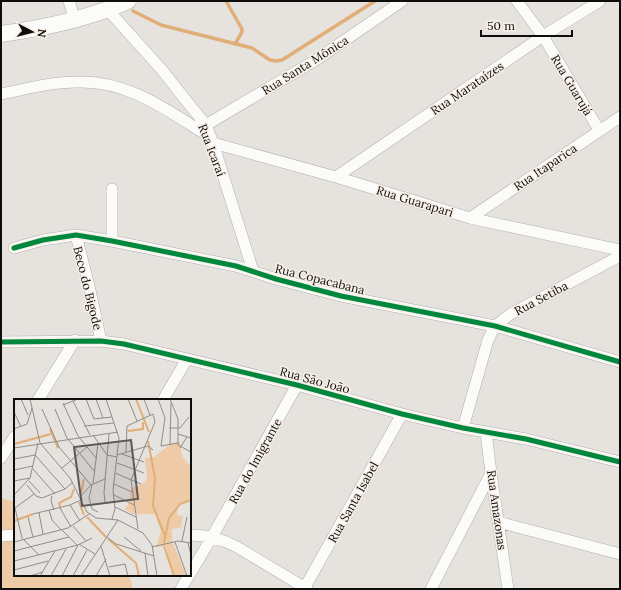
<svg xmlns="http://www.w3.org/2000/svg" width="621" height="590" font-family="Lora,serif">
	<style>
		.green { fill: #eecaa7 }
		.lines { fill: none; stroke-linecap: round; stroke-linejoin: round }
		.stream { stroke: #e1ae77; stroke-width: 3.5 }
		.street-casing { stroke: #b1aeab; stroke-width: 12 }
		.secondary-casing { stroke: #b1aeab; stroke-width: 17 }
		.street { stroke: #fbfbfa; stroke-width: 11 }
		.secondary { stroke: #fbfbfa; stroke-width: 16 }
		.cycleway-casing { stroke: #f7efe8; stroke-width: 8 }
		.cycleway { stroke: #00873e; stroke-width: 5 }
		.labels { text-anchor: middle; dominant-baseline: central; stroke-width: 3; stroke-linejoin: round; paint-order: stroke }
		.street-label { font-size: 12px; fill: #100e0c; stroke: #f7efe8 }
		.inset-river { fill: none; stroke: #e1ae77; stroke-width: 2 }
		.inset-road { fill: none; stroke: #908d8a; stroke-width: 1 }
		.view { fill: #5b5856; fill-opacity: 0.15; stroke: #5b5856; stroke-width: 2 }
		.inset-edge { fill: none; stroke: #100e0c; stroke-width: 2 }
	</style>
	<rect width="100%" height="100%" fill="#e6e2de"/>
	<path class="green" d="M1 498 15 502V575H129L133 589H1Z"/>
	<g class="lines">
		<path class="stream" d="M226 1 242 29V32L235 44
			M133 11 161 25 252 48 270 60 276 61 282 60 375 1"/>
		<defs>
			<path id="street" d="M69 1 75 20
				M517 1 543 36 599 130
				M108 10 162 70 184 98 206 125 213 143 253 271
				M1 94C26 89 51 82 77 82 129 80 168 111 210 137
				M206 125 316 60 402 1
				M213 143 336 177 470 218 620 250
				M336 177 543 36 600 1
				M470 218 620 117
				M76 235 89 286 101 341
				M112 241V189
				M14 248 43 240 76 235 112 241 236 266 276 279 341 296 495 326 620 362
				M1 342 101 341 124 344 297 385 402 414 463 428 526 439 620 462
				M38 400 75 340
				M163 400 187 359
				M463 428 488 340 495 326 509 315 620 256
				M486 432 491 473 508 589
				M1 458 15 436
				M498 522 620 554
				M190 535C207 535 222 539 237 547L307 589
				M1 536 15 535
				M190 574 212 537 297 385
				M181 589 189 575
				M304 589 402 414
				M431 589 491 473"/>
			<path id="secondary" d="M1 34C45 28 88 19 128 1"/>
		</defs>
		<use href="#street" class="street-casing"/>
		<use href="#secondary" class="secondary-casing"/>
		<use href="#street" class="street"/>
		<use href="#secondary" class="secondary"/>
		<defs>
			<path id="cycleway" d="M14 248 43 240 76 235 112 241 236 266 276 279 341 296 495 326 620 362
				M1 342 101 341 124 344 297 385 402 414 463 428 526 439 620 462"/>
		</defs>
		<use href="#cycleway" class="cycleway-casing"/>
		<use href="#cycleway" class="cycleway"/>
	</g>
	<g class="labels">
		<g class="street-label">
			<text transform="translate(305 65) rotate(-32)">Rua Santa Mônica</text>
			<text transform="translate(572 85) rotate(59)">Rua Guarujá</text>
			<text transform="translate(467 88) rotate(-34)">Rua Marataízes</text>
			<text transform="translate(212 150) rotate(69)">Rua Icaraí</text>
			<text transform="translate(545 167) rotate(-34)">Rua Itaparica</text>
			<text transform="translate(415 201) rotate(17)">Rua Guarapari</text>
			<text transform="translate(320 279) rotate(14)">Rua Copacabana</text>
			<text transform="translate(88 288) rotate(76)">Beco do Bigode</text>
			<text transform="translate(541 298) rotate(-28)">Rua Setiba</text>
			<text transform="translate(315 380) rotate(15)">Rua São João</text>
			<text transform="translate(255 461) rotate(-61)">Rua do Imigrante</text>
			<text transform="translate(353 502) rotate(-61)">Rua Santa Isabel</text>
			<text transform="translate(497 510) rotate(82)">Rua Amazonas</text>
		</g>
	</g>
	<g transform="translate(14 399)">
		<rect width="177" height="177" fill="#e6e2de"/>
		<path d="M166 43 168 57 176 67 177 101 164 107 163 116 169 117 167 128 158 130V141L172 177H159L152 147 142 148 147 132 141 115H118L111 110 115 104 117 90 130 84 133 80 131 59 140 58 158 44Z" fill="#eecaa7"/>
		<path class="inset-river" d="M122 0 135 33M36 30 44 49M114 32 129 30V23M134 42 141 79 139 107 151 137M0 45 37 35M67 94 70 80M65 103 70 116M46 108 45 104 57 98 60 90M73 118 92 138M0 122 19 115M94 140 122 164 125 177M150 144 155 119 166 105 177 101M150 147 160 177"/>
		<path class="inset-road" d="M7 0 14 16M16 0 26 44 56 79 73 113 82 119 104 121 129 134 138 146 143 177M72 0 80 20 98 18M82 0 89 19M92 0 105 39 99 91 101 110 98 120M114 0 123 22M130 0 136 16M144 0 151 19 147 47 164 44M156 0 164 20V46L177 53M59 2 76 36M49 4 64 37 83 60M49 6 64 0M28 10 45 48 77 86M41 10 53 39 81 73M0 13 7 28M70 27 100 24M155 29H166L175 18M0 30 13 25 18 9M164 35 177 39M79 36 93 56 103 58M156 46 157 4M0 49 104 33M166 49 173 38M112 53 113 27 139 15 141 23 117 81 124 130M108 55 130 63M103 56 134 47 139 51M0 60 21 56 51 90M103 64 130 74M48 69 73 48M19 70 41 95M0 71 19 67M101 74 127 85M0 82 16 79M15 82 26 94M79 85 84 44M100 85 118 93M13 86 22 97 28 99 51 90 59 83M78 86 75 99 78 110 84 113M20 95 1 109 8 139 25 156M0 96 16 79 24 44M100 96 120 106M38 97 37 102 40 111M67 97 77 86 91 80M91 103 90 94 95 35M56 106 66 122M101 108 122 118M46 109 57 128M35 111 38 121 47 131M25 114 29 135M19 115 56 106 69 100M14 118 19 138M59 127 72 142M48 131 63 146M93 138 102 145 140 157M110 138 127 152M168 142 173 118M0 143 54 129 75 115M161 143 173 177M174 144 177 156M65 145 81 155M87 147 96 177M138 148 164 142 177 144M0 152 55 138M131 154 134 177M0 162 64 146 78 139M95 168 111 165 114 177M0 171 34 162M16 177 29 173M26 177 41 152M37 177 52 150M48 177 64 146M59 177 73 151M67 177 104 121M82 177 92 160"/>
		<path class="view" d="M117 41 124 100 68 107 60 48Z"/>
		<rect width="177" height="177" class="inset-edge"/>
	</g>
	<rect width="621" height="590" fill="none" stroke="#100e0c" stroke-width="4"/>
	<g transform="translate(32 32) rotate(97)" stroke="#f7efe8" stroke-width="3" paint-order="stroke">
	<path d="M0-3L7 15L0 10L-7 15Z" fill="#100e0c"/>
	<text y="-6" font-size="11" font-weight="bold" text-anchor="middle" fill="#100e0c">N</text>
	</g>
	<path d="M481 30v6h91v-6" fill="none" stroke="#100e0c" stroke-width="2"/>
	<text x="487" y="30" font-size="12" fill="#100e0c" stroke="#f7efe8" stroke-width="3" paint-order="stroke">50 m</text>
</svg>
